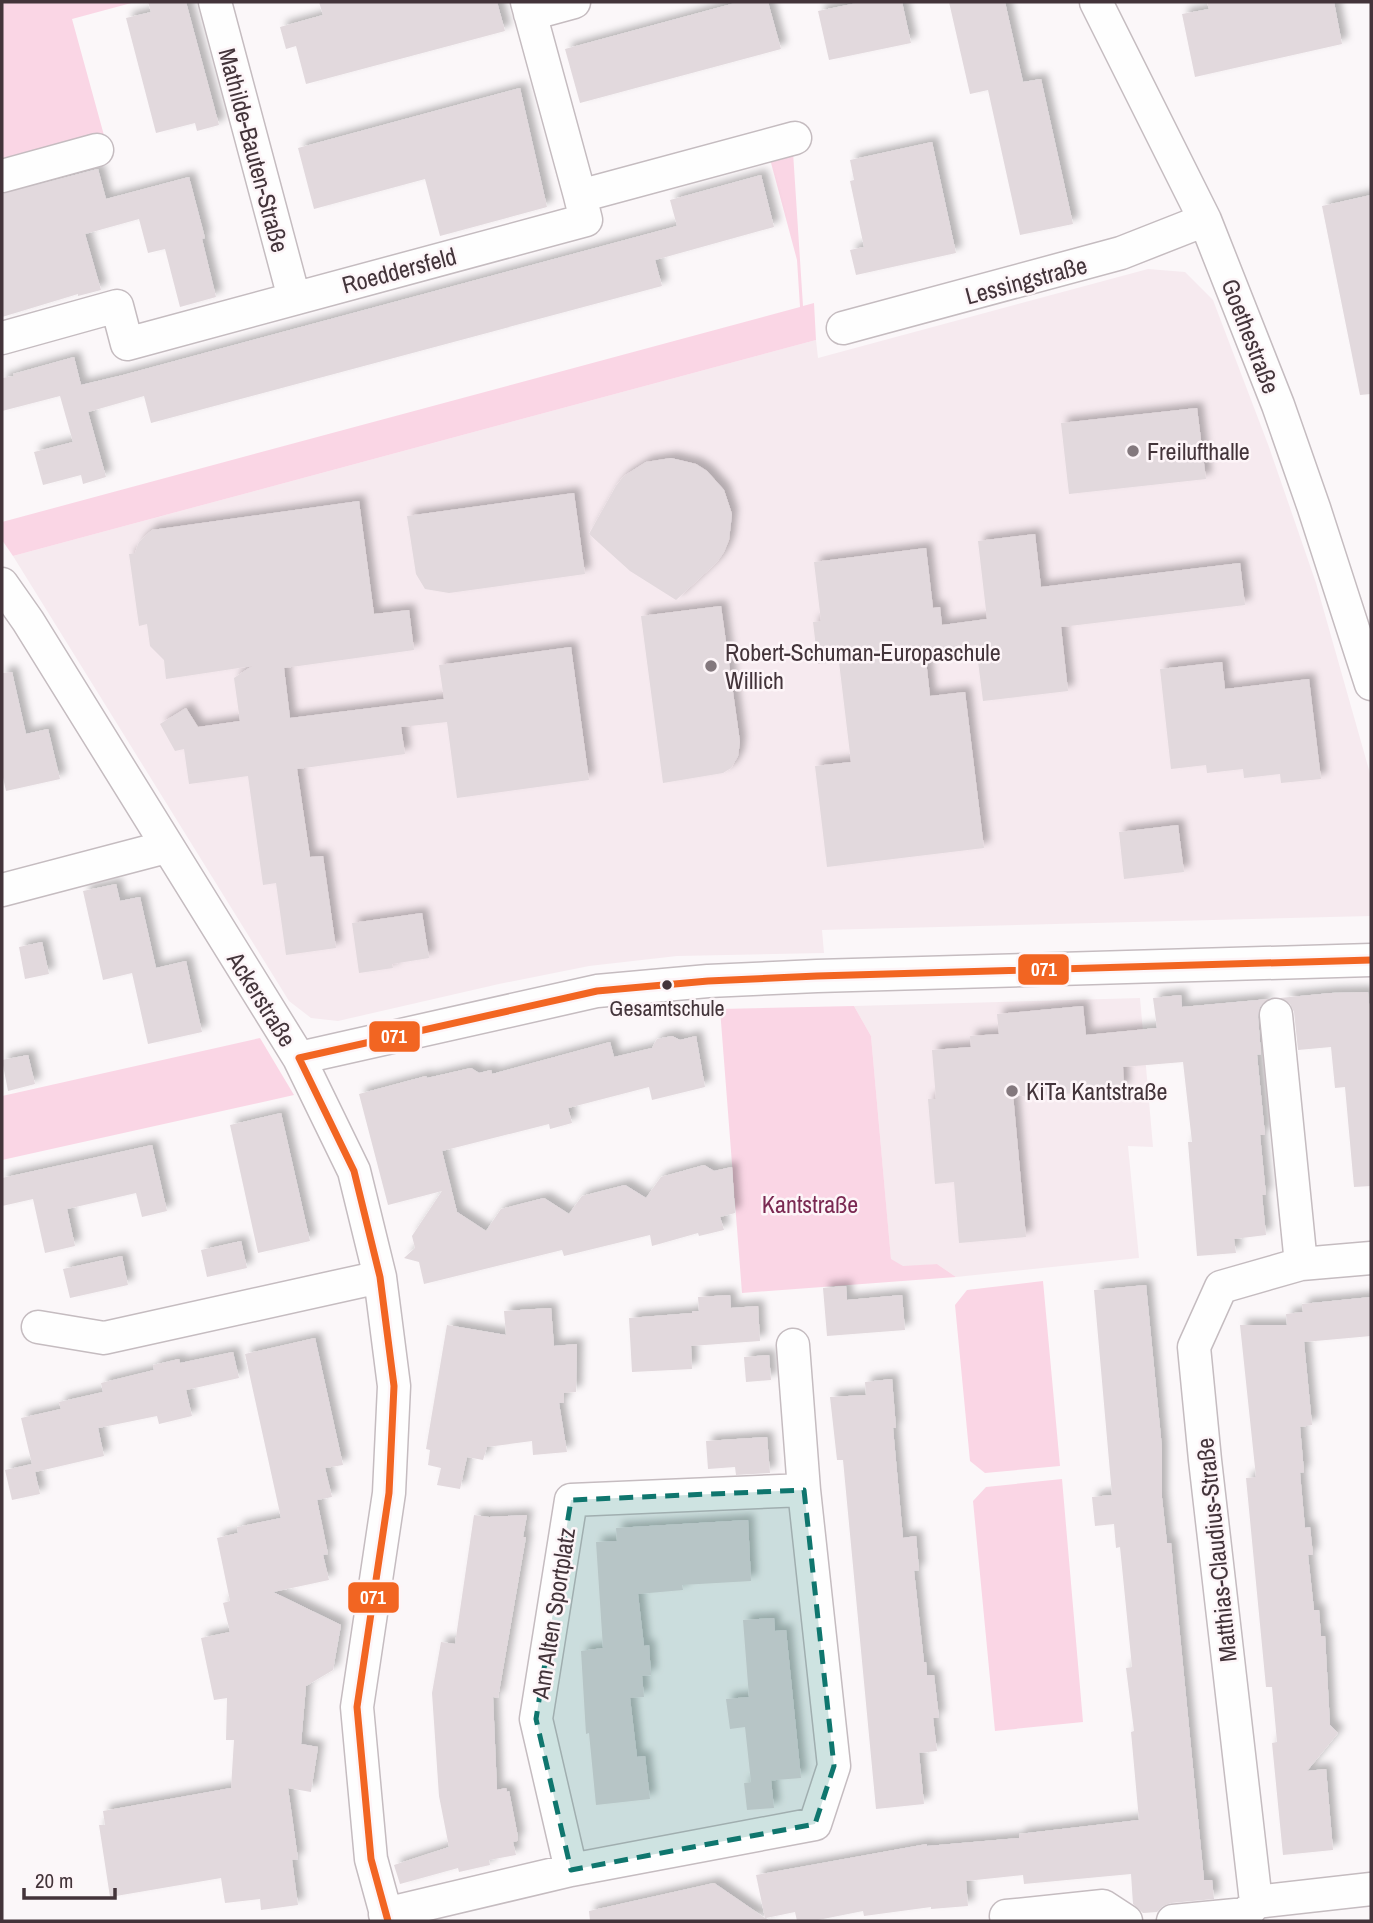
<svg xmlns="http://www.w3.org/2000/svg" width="1373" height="1923" font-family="'Archivo Narrow',sans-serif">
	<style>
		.built { fill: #f6eaef }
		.green { fill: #fad6e5 }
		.building { fill: #e2d9dd; filter: url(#shadow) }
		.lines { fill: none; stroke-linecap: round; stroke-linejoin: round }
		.minor-casing { stroke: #c5bcc0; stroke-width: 35 }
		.minor { stroke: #fefefe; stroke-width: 32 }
		.bus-1-casing { stroke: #fdf5f8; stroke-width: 12 }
		.bus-1 { stroke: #f26522; stroke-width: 7 }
		.marked { fill: #0f766e; fill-opacity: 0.2; stroke: #0f766e; stroke-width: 5; stroke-dasharray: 14 9; stroke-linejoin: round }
		.poi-dot { fill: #83787d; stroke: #fdf5f8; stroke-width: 2.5 }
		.bus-dot { fill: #43343a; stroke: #fdf5f8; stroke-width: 2.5 }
		.labels { text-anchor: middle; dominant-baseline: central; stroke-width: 5; stroke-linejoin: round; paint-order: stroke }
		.bus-label { font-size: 22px; fill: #43343a; stroke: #fdf5f8 }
		.street-label { font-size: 24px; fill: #43343a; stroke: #fdf5f8 }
		.poi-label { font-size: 24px; fill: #43343a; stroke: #fdf5f8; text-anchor: start }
		.park-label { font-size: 24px; fill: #7a2952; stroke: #fdf5f8 }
		.line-badge { stroke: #fdf5f8; stroke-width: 2.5 }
		.badge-label { font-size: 19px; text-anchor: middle; font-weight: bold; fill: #fff }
	</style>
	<defs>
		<filter id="shadow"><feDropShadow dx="6" dy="-6" stdDeviation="3.5" flood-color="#0004"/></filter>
	</defs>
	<rect width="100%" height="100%" fill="#fbf7f9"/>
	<path class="built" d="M1148 269 1185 272 1213 300 1269 447 1316 583 1371 777V916L822 930 824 953 677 956 589 966 499 984 338 1021 311 1018 289 1001 13 556 816 340 818 358Z
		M1140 998 1153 1147 1128 1146 1139 1258 956 1277 937 1264 903 1267 891 1260 871 1036 854 1006Z"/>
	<path class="green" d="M2 2H135L72 19 105 139 2 167Z
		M793 152 803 306 814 303 816 340 13 556 2 540V522L800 307 797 260 770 159Z
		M854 1006 871 1036 891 1259 903 1266 937 1264 956 1277 742 1293 720 1009Z
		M260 1038 294 1095 2 1160V1096Z
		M1043 1281 1060 1466 985 1473 970 1461 955 1305 967 1290Z
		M1062 1479 1083 1722 995 1731 973 1501 986 1487Z"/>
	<path class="building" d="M148 2H186L219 125 197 131 195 123 156 133 126 18 151 12Z
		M319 2H497L505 31 306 84 296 46 286 49 280 27 323 15Z
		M739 2H768L781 49 580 103 565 49Z
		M862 2H902L911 43 829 60 818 11Z
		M949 2H1005L1023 82 1041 79 1073 224 1020 235 988 90 970 94Z
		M1207 2H1334L1342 44 1195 77 1182 14 1209 9Z
		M520 88 547 207 440 236 425 179 314 209 298 148Z
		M932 142 956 253 856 275 850 250 864 247 850 181 854 180 850 160Z
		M98 169 106 199 189 177 205 238 202 239 216 297 180 307 165 249 148 253 139 219 85 234 101 290 78 296V294L2 317V194Z
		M761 175 774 227 655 260 662 286 151 423 144 396 88 412 106 477 83 484 81 475 43 485 34 452 73 442 60 396 2 411V378L14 376 13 374 74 357 81 385 123 375 677 226 670 200Z
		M1371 195V394L1360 395 1322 206Z
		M1197 408 1206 479 1069 494 1061 423Z
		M671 458 696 464 707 471 724 490 732 514 729 540 724 552 717 562 676 600 630 571 589 534 616 486 624 476 646 462Z
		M574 493 585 574 449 593 425 589 416 574 407 516Z
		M359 501 374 614 409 610 414 650 284 668 290 718 444 699 439 665 571 647 589 780 457 798 447 722 401 727 405 754 297 769 310 857 323 856 336 948 286 955 276 883 263 885 248 776 189 784 184 749 175 751 160 724 186 708 198 727 240 721 234 678 252 666 166 679 164 660 150 646 147 624 139 626 129 554 135 553 139 542 152 530Z
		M1035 534 1041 587 1240 563 1245 605 1061 627 1068 691 983 701 976 645 925 651 930 696 965 692 984 848 827 867 815 766 851 762 839 662 818 664 813 622 821 621 814 562 926 548 933 608 940 607 942 625 987 619 978 541Z
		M721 606 740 742 738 756 731 768 723 773 663 783 641 616Z
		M1222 662 1225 689 1309 679 1321 779 1281 783 1280 774 1244 778 1243 769 1207 773 1206 765 1171 769 1160 669Z
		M12 672 26 734 48 729 60 779 6 791 2 773V673Z
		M1178 825 1184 872 1124 879 1119 832Z
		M116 884 120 901 140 897 156 968 186 961 202 1032 148 1044 132 973 103 980 83 891Z
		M422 913 429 958 392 964 393 968 359 973 352 923Z
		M42 942 49 974 25 979 19 947Z
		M1368 992 1371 1025V1186L1354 1187 1345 1087 1335 1088 1331 1047 1298 1050 1294 1012 1290 1004 1280 998 1331 993Z
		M1181 995 1182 1007 1269 999 1260 1007 1258 1017 1261 1054 1257 1055 1265 1135H1260L1266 1195H1262L1266 1235 1234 1239 1236 1253 1197 1256 1188 1142H1192L1183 1062 1123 1067 1124 1089 1027 1097 1013 1094 1026 1237 959 1243 954 1182 935 1184 928 1099H936L932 1050 971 1047 970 1036 999 1034 997 1014 1083 1006 1086 1035 1157 1028 1153 998Z
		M672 1036 680 1040 696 1036 705 1087 652 1100 649 1087 568 1108 572 1123 550 1129 549 1124 442 1151 457 1212 486 1231 501 1209 544 1198 569 1214 582 1196 625 1185 646 1198 661 1177 704 1165 714 1171 732 1167 735 1213 720 1217 724 1230 699 1236 698 1233 652 1246 650 1235 564 1256 562 1250 424 1284 419 1262 404 1258 415 1248 412 1236 442 1191 388 1205 359 1094 426 1076 427 1078 471 1068 479 1073 491 1070 492 1074 610 1042 614 1057 652 1048 657 1039Z
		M28 1055 35 1084 8 1091 2 1060Z
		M281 1113 310 1241 258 1253 230 1125Z
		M152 1145 167 1211 142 1217 136 1193 67 1209 75 1246 45 1253 33 1199 2 1206V1178Z
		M241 1241 247 1268 207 1277 201 1250Z
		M122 1256 128 1285 70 1298 63 1269Z
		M1146 1285 1162 1448V1498L1167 1543H1171L1204 1880H1212L1214 1899 1171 1903 1163 1906 1157 1912 1143 1913 1133 1904 1131 1874 1024 1884 1023 1875 966 1881 968 1906 931 1909V1907L864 1916 863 1911 813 1921H797L795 1912 766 1918 770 1921H590L589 1911 714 1883 765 1918 756 1875 927 1844V1846L1019 1838V1834L1139 1820 1131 1732 1134 1731 1126 1668 1132 1667 1120 1547 1116 1548 1114 1524 1095 1526 1092 1497 1112 1495 1094 1290Z
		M846 1286 847 1300 902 1295 905 1330 827 1336 823 1288Z
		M730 1295 731 1308 758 1306 760 1341 691 1346 692 1369 632 1372 629 1318 692 1313V1311H699L698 1297Z
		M1371 1297V1336L1304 1342 1312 1425 1300 1427 1304 1472 1300 1473 1305 1528 1310 1527 1313 1555H1308L1314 1610H1319L1321 1636H1325L1330 1725 1338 1733 1307 1771 1326 1769 1333 1850 1283 1855 1272 1743 1277 1742 1272 1687H1266L1246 1478 1256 1477 1240 1325H1287L1286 1314 1303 1312 1302 1304Z
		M551 1308 554 1346 577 1344 576 1392 564 1393V1403H559L567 1452 533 1455 532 1441 487 1447 483 1460 467 1457 460 1489 437 1485 441 1468 428 1465 430 1450 426 1449 447 1325 506 1335 504 1311Z
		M315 1338 343 1465 325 1468 332 1497 317 1500 328 1554 323 1555 329 1580 273 1592 341 1625 333 1670 306 1686 301 1744 318 1747 311 1792 288 1788 298 1859 292 1860 298 1905 261 1910 260 1899 225 1903 221 1878 110 1897 99 1825H105L103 1811 231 1788 234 1740H226L227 1698 214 1700 201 1638 230 1632 223 1603 230 1601 217 1538 238 1533 237 1527 281 1518 245 1354Z
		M233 1352 239 1378 186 1390 192 1416 159 1424 157 1416 98 1428 104 1456 35 1472 40 1494 12 1500 5 1470 32 1464 21 1418 61 1409 59 1402 103 1392 101 1383 154 1370 153 1365 179 1359 180 1363Z
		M769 1355 771 1380 746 1382 744 1357Z
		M892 1379 896 1428H893L903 1538 916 1536 919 1570 914 1571 924 1662H926L927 1675H934L939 1718H933L937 1751 919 1753 924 1804 876 1809 843 1460H837L830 1397 866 1395 865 1382Z
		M767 1437 770 1473 736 1475 735 1467 708 1469 706 1441Z
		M474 1515 489 1517 527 1515 523 1537H526L498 1698 493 1697 497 1790 506 1788 507 1792 509 1791 518 1837 517 1841 513 1842 516 1855 489 1860 490 1865 459 1872 458 1868 400 1884 394 1865 449 1847 439 1796 432 1693 441 1642 455 1644Z
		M748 1520 751 1581 682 1585 683 1590 638 1594 644 1646 649 1645 651 1675 642 1676 644 1697 630 1698 637 1757 645 1756 650 1799 596 1805 589 1733 586 1734 581 1651 603 1648 596 1542 617 1541 616 1528Z
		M774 1618 775 1631 786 1630 801 1778 751 1782 745 1727 730 1729 726 1699 749 1697 743 1620Z
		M771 1780 774 1808 747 1810 744 1783Z"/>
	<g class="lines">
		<defs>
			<path id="minor" d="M215 2 294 298
				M527 2 580 196
				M1096 2 1205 220 1278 405 1314 508 1371 684
				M530 14 574 2
				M2 176 97 150
				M843 328 1121 253 1205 220
				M2 338 117 306 127 344 586 220 580 196 795 138
				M2 584 28 621 299 1058 354 1171 380 1277 394 1386 389 1493 357 1707 371 1859 388 1921
				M2 890 166 847
				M1276 1015 1301 1264
				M299 1058 597 991 708 981 817 976 1371 960
				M38 1327 104 1338 380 1277
				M793 1345 804 1490
				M1256 1902 1205 1460 1194 1347 1221 1287 1301 1264 1371 1258
				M385 1914 571 1870 815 1824 834 1766 804 1490 571 1500 536 1719 571 1870
				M1006 1916 1103 1906 1126 1921
				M1173 1921 1246 1914 1256 1902 1371 1889"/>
		</defs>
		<use href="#minor" class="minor-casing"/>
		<use href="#minor" class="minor"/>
		<defs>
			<path id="bus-1" d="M388 1921 371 1859 357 1707 389 1493 394 1386 380 1277 354 1171 299 1058 597 991 708 981 817 976 1371 960"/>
		</defs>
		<use href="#bus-1" class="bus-1-casing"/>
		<use href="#bus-1" class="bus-1"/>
	</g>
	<path class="marked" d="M804 1490 834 1766 815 1824 571 1870 536 1719 571 1500Z"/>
	<g class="poi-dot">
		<circle cx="1133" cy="451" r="7"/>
		<circle cx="711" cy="666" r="7"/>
		<circle cx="1012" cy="1091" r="7"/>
	</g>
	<circle class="bus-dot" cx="667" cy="985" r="6"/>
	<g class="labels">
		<g class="bus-label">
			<text x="667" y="1008">Gesamtschule</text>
		</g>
		<g class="street-label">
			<text transform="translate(254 150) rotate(75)">Mathilde-Bauten-Straße</text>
			<text transform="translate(399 270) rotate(-15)">Roeddersfeld</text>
			<text transform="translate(1026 280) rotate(-15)">Lessingstraße</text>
			<text transform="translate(1251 336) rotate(69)">Goethestraße</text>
			<text transform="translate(262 999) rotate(58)">Ackerstraße</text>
			<text transform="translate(1216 1550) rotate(-96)">Matthias-Claudius-Straße</text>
			<text transform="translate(553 1613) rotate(-81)">Am Alten Sportplatz</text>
		</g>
		<g class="poi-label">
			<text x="1147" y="451">Freilufthalle</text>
			<text x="725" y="652">Robert-Schuman-Europaschule<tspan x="725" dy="28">Willich</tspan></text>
			<text x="1026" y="1091">KiTa Kantstraße</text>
		</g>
		<g class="park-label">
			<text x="810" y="1204">Kantstraße</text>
		</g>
	</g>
	<g class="line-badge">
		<rect x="1017" y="953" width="53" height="33" rx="7" fill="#f26522"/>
		<rect x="368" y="1020" width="53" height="33" rx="7" fill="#f26522"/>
		<rect x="347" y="1581" width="53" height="33" rx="7" fill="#f26522"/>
	</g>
	<g class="badge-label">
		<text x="1044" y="976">071</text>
		<text x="394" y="1043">071</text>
		<text x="373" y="1604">071</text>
	</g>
	<rect width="1373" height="1923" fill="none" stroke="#43343a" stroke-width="7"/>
	<path d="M24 1888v10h91v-10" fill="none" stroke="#43343a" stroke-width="3.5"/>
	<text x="35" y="1888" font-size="21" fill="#43343a" stroke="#fdf5f8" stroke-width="5" paint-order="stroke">20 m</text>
</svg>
